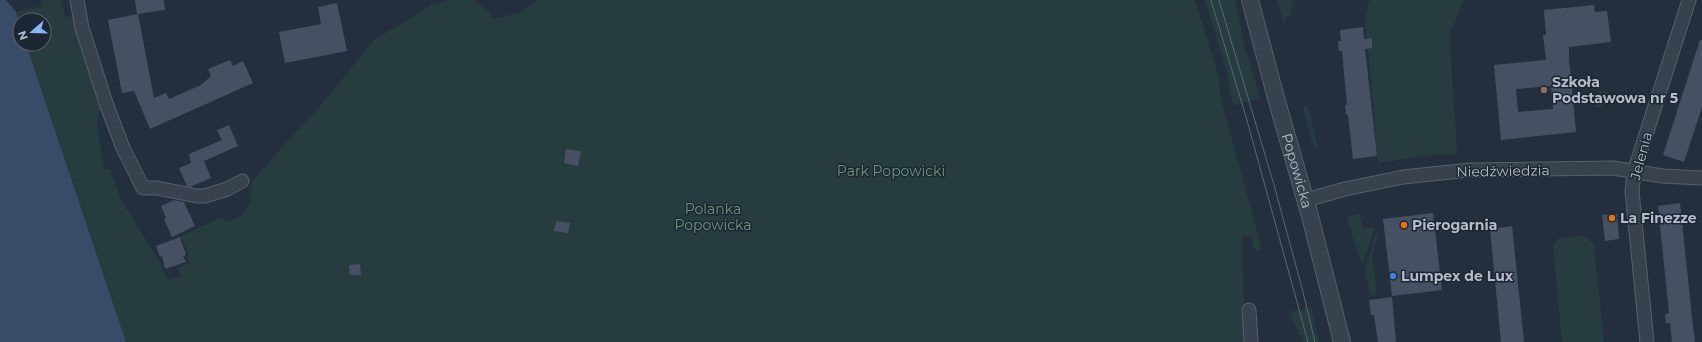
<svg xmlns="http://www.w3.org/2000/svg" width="1702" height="342" font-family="Montserrat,sans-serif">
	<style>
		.green { fill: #263c3f }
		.water { fill: #394c67 }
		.building { fill: #455162; fill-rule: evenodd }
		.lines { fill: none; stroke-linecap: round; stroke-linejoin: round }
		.minor-casing { stroke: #565f6c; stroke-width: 15 }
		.tertiary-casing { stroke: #565f6c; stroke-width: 18 }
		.minor { stroke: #38414e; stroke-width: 13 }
		.tertiary { stroke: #38414e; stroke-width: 16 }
		.tram { stroke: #5a6575; stroke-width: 1 }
		.education-dot { fill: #8d6e63; stroke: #1d2633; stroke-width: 1.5 }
		.food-dot { fill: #e8710a; stroke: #1d2633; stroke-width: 1.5 }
		.shop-dot { fill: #3f7fe0; stroke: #1d2633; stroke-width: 1.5 }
		.labels { text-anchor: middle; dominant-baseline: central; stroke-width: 3; stroke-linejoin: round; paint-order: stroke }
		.poi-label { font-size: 14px; font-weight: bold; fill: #b4bcc9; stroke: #1d2633; text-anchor: start }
		.street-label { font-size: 14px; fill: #b4bcc9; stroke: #1d2633 }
		.park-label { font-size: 14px; fill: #6b9a76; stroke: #1d2633 }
	</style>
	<rect width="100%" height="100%" fill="#242f3e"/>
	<path class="green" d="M41 0H61L65 17 75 16 101 104 97 124 104 169H110L121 200 157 257 168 280 180 277 178 268 189 263 186 257 189 256 181 236 221 217 229 222 240 216 250 204 251 183 285 144 316 111 375 39 408 20 431 5 449 0H473L488 11 493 19 519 13 538 0H1195L1219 78 1221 99 1262 249 1257 251 1253 248 1252 236 1242 237 1245 342H126L26 44H44V20H20V26L16 12 42 6Z
		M1205 0H1235L1245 47 1260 98 1237 105 1232 103 1227 72Z
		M1277 0H1294L1290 16H1287L1284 24Z
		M1370 0H1464L1451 32 1450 37 1457 154 1431 155 1378 163 1365 17Z
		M1608 91 1610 101 1601 107H1596L1598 92Z
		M1303 106 1307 107 1310 112 1318 152 1311 139Z
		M1360 214 1363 228H1375L1363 262 1360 260 1347 217Z
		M1379 231 1372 254 1377 295 1370 296 1365 270 1376 233Z
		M1583 236 1590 240 1594 246 1604 342H1562L1553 246 1559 238Z
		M1311 307 1319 342H1304L1292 320 1290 312Z"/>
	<path class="water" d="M0 0H6L16 12 20 26V44H26L126 342H0Z"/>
	<path class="building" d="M135 0H164L165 10 137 14Z
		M337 3 347 51 285 63 279 32 321 24 318 7Z
		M1594 5 1595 12 1607 11 1611 42 1569 47V59L1576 132 1501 140 1494 65 1546 60 1543 35H1546L1544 10ZM1551 86 1553 109 1518 112 1516 89Z
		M138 14 154 98 166 93 169 99 201 85 211 76 208 69 230 60 233 66 243 61 253 83 150 129 134 91 122 93 108 20Z
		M1363 27 1364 39 1372 38V48L1365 49 1377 156 1353 159 1348 115H1346L1345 105H1347L1342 51H1339L1338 41H1341L1340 30Z
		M1700 40H1702V107L1684 162 1663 155Z
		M229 125 238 146 204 161 211 178 190 187 187 186 179 168 191 163 189 154 222 140 217 130Z
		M566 149 581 151 578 166 564 163Z
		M174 200 184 202 195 226 172 237 164 219 166 218 161 206Z
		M1680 203 1693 327 1695 342H1672L1670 323H1666L1665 314 1669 313 1658 206Z
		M1433 213 1442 290 1392 296 1383 219Z
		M1617 214 1619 239 1605 241 1602 215Z
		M556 221 570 223 568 233 554 231Z
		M1512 226 1524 342H1501L1490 229Z
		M180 237 186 255 183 256 186 262 165 269 162 256 160 257 156 246Z
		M360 264 361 275H350L349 265Z
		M1392 297 1396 342H1378L1374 315H1371L1369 300Z"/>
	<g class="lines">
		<defs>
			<path id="minor" d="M77 0 82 28 107 106 123 148 143 188H157L197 196H205L227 189 242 181
				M1306 200 1345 189 1403 177 1470 170 1613 168 1662 176 1702 178
				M1249 310 1251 342
				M1647 342 1632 191 1634 172 1689 0"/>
			<g id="tertiary">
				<path id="s1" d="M1250 0 1276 98 1310 216 1342 342"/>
			</g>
		</defs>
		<use href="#minor" class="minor-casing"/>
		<use href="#tertiary" class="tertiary-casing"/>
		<use href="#minor" class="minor"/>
		<use href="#tertiary" class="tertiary"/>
		<path class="tram" d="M1211 0 1246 117 1308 342
			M1219 0 1274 185 1302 288 1315 342"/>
	</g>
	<circle class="education-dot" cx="1544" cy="90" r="4"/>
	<g class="food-dot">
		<circle cx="1612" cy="218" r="4"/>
		<circle cx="1404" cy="225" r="4"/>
	</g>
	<circle class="shop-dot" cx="1393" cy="276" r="4"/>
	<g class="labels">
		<g class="poi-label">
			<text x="1552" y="82">Szkoła<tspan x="1552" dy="16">Podstawowa nr 5</tspan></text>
			<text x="1620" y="218">La Finezze</text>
			<text x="1412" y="225">Pierogarnia</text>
			<text x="1401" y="276">Lumpex de Lux</text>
		</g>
		<g class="street-label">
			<text transform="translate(1641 156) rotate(-75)">Jelenia</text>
			<text stroke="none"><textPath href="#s1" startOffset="177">Popowicka</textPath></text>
			<text transform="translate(1503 171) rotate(-1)">Niedźwiedzia</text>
		</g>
		<g class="park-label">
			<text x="891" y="171">Park Popowicki</text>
			<text x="713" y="209">Polanka<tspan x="713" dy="16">Popowicka</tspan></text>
		</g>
	</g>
	<g transform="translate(32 32) rotate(250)"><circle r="19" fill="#1d2633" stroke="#59626f"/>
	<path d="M0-3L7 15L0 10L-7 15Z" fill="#8ab4f8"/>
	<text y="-6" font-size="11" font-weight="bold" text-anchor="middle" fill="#b4bcc9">N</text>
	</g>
</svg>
